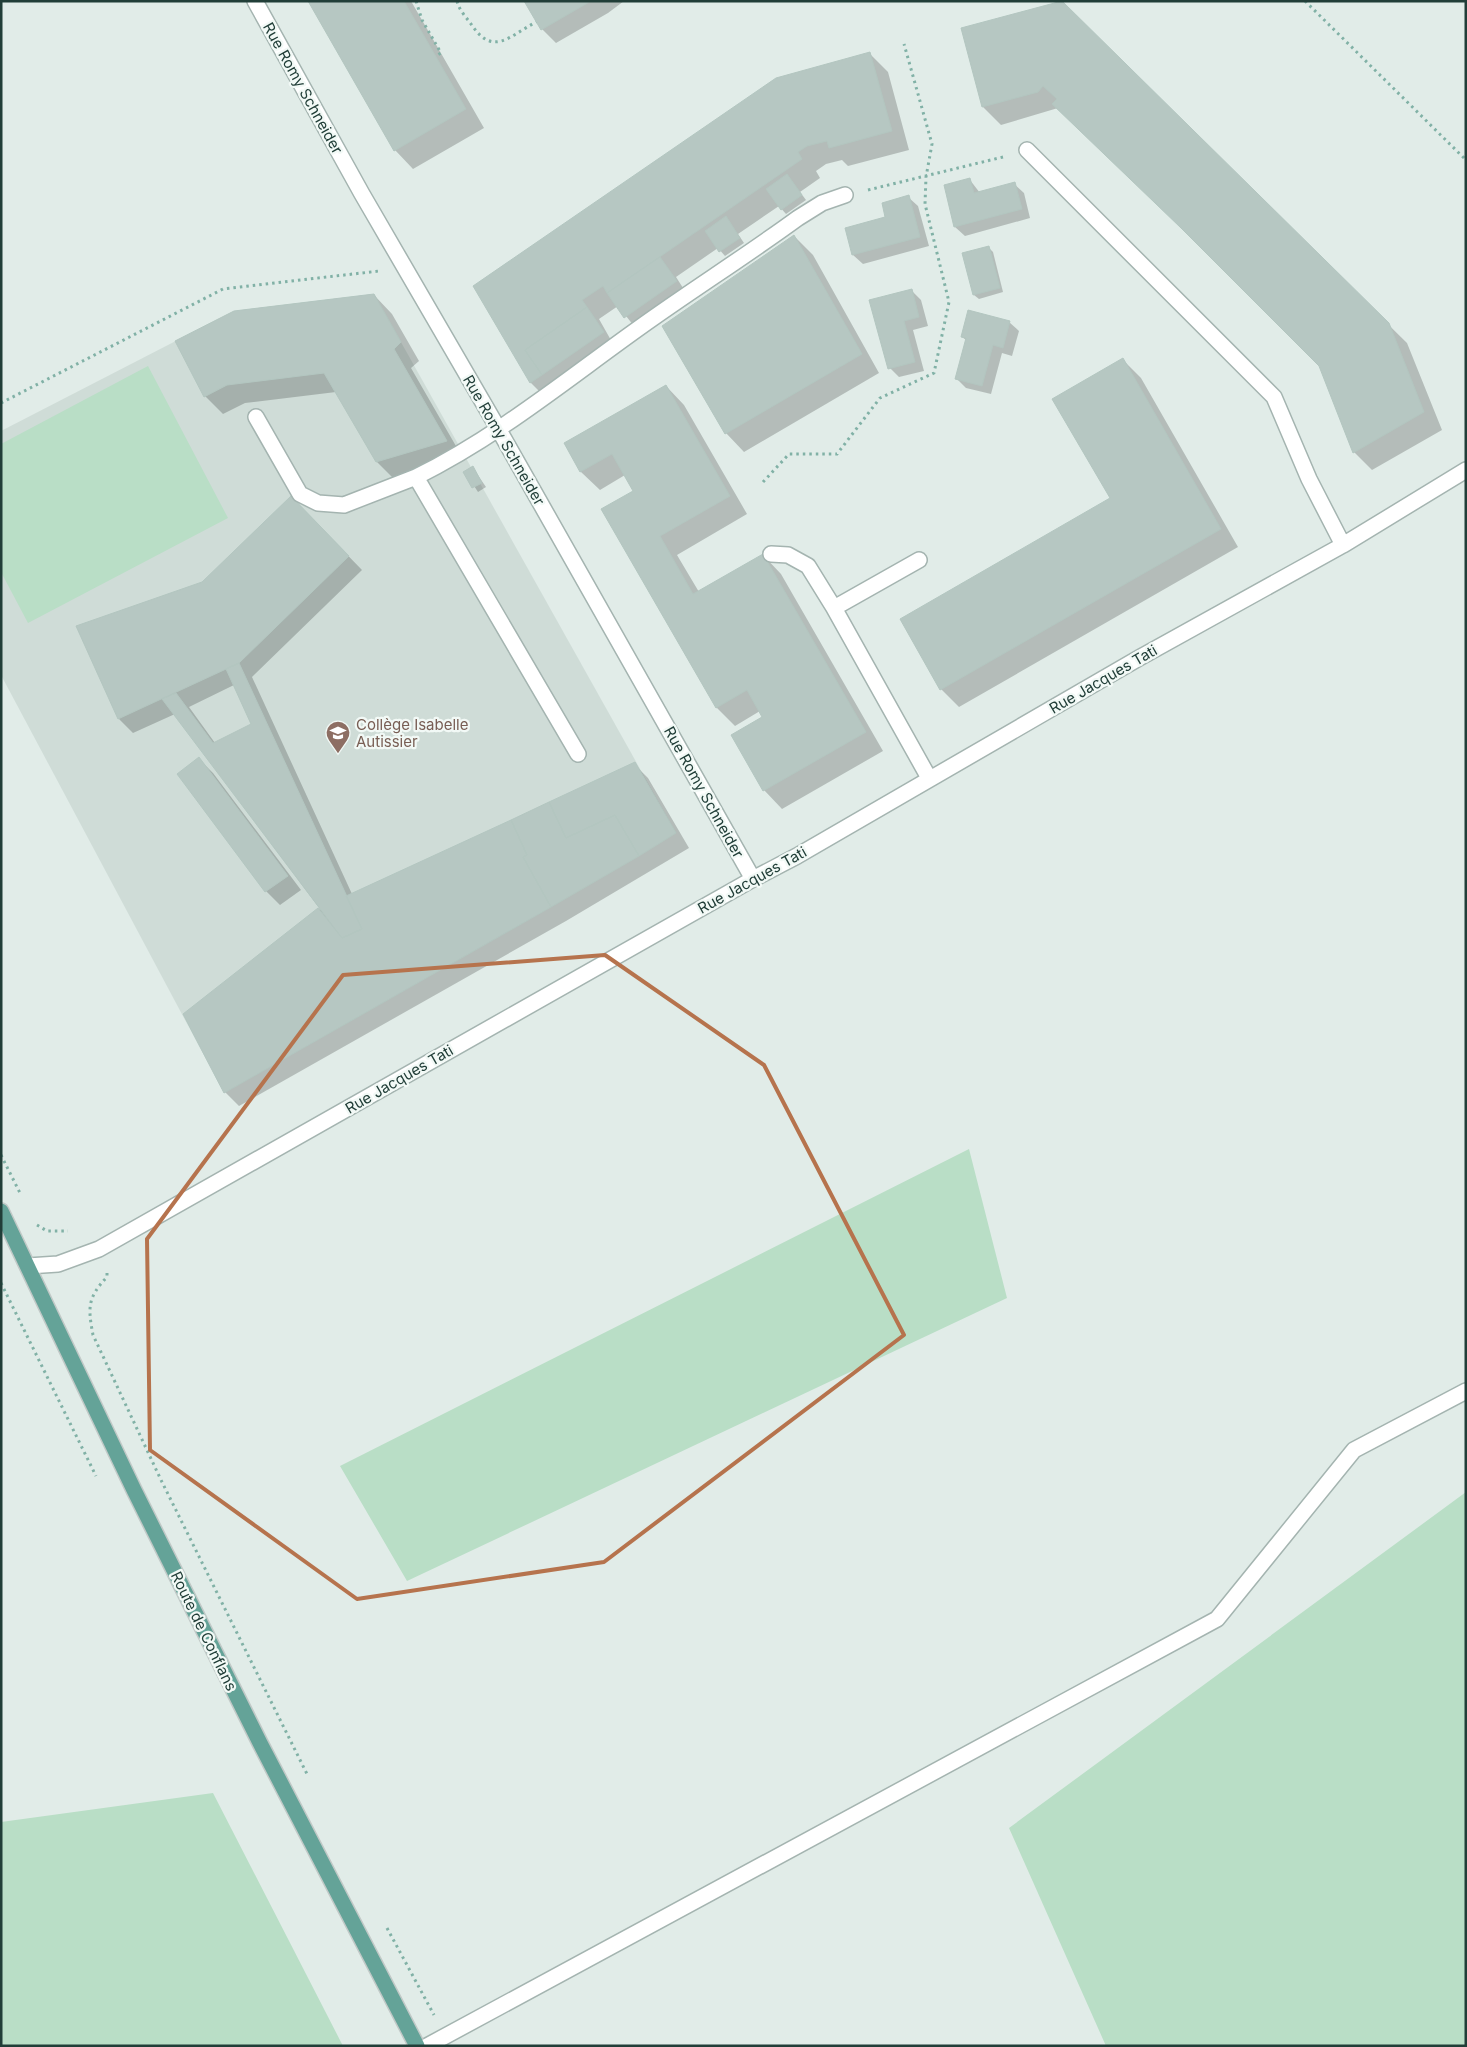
<svg xmlns="http://www.w3.org/2000/svg" width="1467" height="2047" font-family="Inter,sans-serif">
	<style>
		.built { fill: #cfdcd7 }
		.green { fill: #b9dec6 }
		.shadow { fill: #0003; fill-rule: evenodd }
		.building { fill: #b6c7c2; stroke: #b3c6c0 }
		.lines { fill: none; stroke-linecap: round; stroke-linejoin: round }
		.minor-casing { stroke: #a4b4b0; stroke-width: 18 }
		.major-casing { stroke: #c1c9c7; stroke-width: 18 }
		.path { stroke: #81b1a6; stroke-width: 3; stroke-dasharray: 2.5 4; stroke-linecap: butt }
		.minor { stroke: #fff; stroke-width: 15 }
		.major { stroke: #64a398; stroke-width: 15 }
		.marked { fill: none; stroke: #b6734d; stroke-width: 4; stroke-linejoin: round }
		.labels { text-anchor: middle; dominant-baseline: central; stroke-width: 4.5; stroke-linejoin: round; paint-order: stroke }
		.street-label { font-size: 15px; fill: #213e38; stroke: #f2f9f6 }
		.education-label { font-size: 15px; fill: #785e54; stroke: #f2f9f6; text-anchor: start }
	</style>
	<rect width="100%" height="100%" fill="#e1ece8"/>
	<path class="built" d="M374 294 676 833 551 907 224 1093 1 675V431L234 311Z"/>
	<path class="green" d="M148 366 228 518 28 623 1 572V444Z
		M969 1149 1007 1298 407 1581 340 1466Z
		M1466 1492V2046H1106L1009 1828Z
		M213 1793 343 2046H1V1822Z"/>
	<path class="shadow" d="M310 1H411L484 128 413 169 395 150Z
		M526 1H624L608 13 556 43 542 29Z
		M1061 2 1407 343 1442 430 1372 470 1354 452 1320 365 1200 245 1058 108 1001 125 983 107 962 29Z
		M870 54 888 72 909 150 848 166 842 160 826 164 816 171 820 178 800 192 806 200 786 214 779 206 738 234 744 243 725 256 718 248 676 277 685 291 634 326 618 306 599 319 612 342 549 401 531 383 475 287Z
		M970 180 980 193 1014 184 1024 193 1030 218 965 236 955 227 945 186Z
		M908 197 918 206 929 246 863 264 853 255 846 229 887 218Z
		M794 236 813 255 879 373 744 452 726 433Z
		M989 248 993 252 1003 292 979 299 974 295 963 254Z
		M911 290 921 300 928 326 913 330 924 371 899 377 890 368Z
		M374 295 392 314 419 361 411 368 464 460 395 480 377 462 336 392 245 403 223 414 205 396Z
		M1009 322 1019 331 1012 356 1002 353 991 394 966 388 956 378 966 340 962 337Z
		M1123 360 1141 378 1238 547 959 707 941 689 1111 499Z
		M666 386 684 405 747 514 677 555 699 592 763 555 781 574 883 751 782 809 764 790V717L760 711 735 726 717 708 603 509 635 491 625 475 600 490 581 472 565 444Z
		M473 468 486 487 478 492 465 472Z
		M291 497 362 570 252 677 352 894 634 764 648 778 689 848 566 921 239 1106 225 1092 185 1015 320 909 175 714 133 733 119 719 77 627 203 583ZM234 685 253 725 215 743 189 707Z
		M199 759 213 773 301 890 280 905 266 891 179 775Z"/>
	<path class="building" d="M308 1H404L466 109 394 151Z
		M524 1H591L541 30Z
		M1062 1 1389 323 1424 412 1353 453 1319 366 1181 228 1052 104 1057 99 1043 86 1038 92 982 107 961 28Z
		M870 52 892 131 829 148 827 141 807 146 798 152 802 159 607 293 603 286 582 300 587 307 525 350 542 375 530 383 473 286 776 78Z
		M787 174 802 195 781 210 766 189Z
		M970 178 974 193 1015 182 1022 209 954 227 944 185Z
		M909 195 920 237 852 255 845 228 885 217 882 203Z
		M726 216 740 238 719 252 705 231Z
		M794 235 862 354 725 434 662 326Z
		M989 246 1000 288 973 295 962 253Z
		M660 257 677 281 624 318 607 293Z
		M912 289 919 317 904 321 915 362 888 369 869 300Z
		M374 294 401 342 394 349 447 441 376 462 324 373 227 385 204 397 175 341 234 311Z
		M587 307 604 332 542 375 525 350Z
		M968 310 1010 321 1003 348 993 345 982 386 955 379 966 338 961 337Z
		M1123 358 1221 529 940 690 900 619 1110 498 1052 399Z
		M666 385 730 496 660 536 693 594 763 554 866 732 763 791 731 735 762 717 747 690 716 708 601 509 633 491 612 454 580 472 564 443Z
		M473 466 482 483 472 488 463 472Z
		M291 496 349 556 239 663 118 719 76 626 202 582Z
		M239 663 362 929 342 938 162 699 176 693 213 743 251 724 226 669Z
		M199 757 288 876 265 892 177 774Z
		M635 762 676 833 639 856 615 815 566 838 549 802Z
		M549 802 566 838 615 815 639 856 551 907 523 857 527 855 511 820Z
		M511 820 527 855 523 857 551 907 224 1093 183 1014 318 908 342 938 362 929 346 896Z"/>
	<g class="lines">
		<defs>
			<path id="minor" d="M255 1 362 194 499 430 753 879
				M1027 150 1274 397 1309 479 1343 545
				M256 417 300 494 318 503 344 505 416 477
				M771 554 788 555 808 566 834 608 929 778
				M834 608 919 560
				M578 754 416 477C497 437 566 380 639 328 692 290 746 256 798 218L822 203 845 195
				M28 1266 58 1264 99 1249 753 879 797 856 1139 658 1343 545 1466 470
				M427 2046 1217 1619 1354 1450 1466 1391"/>
			<path id="major" d="M1 1211 134 1490 260 1743 417 2046"/>
		</defs>
		<use href="#minor" class="minor-casing"/>
		<use href="#major" class="major-casing"/>
		<path class="path" d="M416 1 422 20 441 53 436 56
			M457 1C459 10 466 17 471 24 493 57 508 37 536 22
			M1305 1 1466 160
			M868 190 1003 157
			M1 403 223 289 379 271
			M763 482 789 454H837L880 398 934 373 949 302 925 204 926 177 932 144 904 44
			M1 1155 20 1193
			M37 1225 47 1231H68
			M107 1273V1277C87 1298 88 1308 93 1335L161 1480 308 1776
			M1 1283 96 1476
			M387 1928 434 2015"/>
		<use href="#minor" class="minor"/>
		<use href="#major" class="major"/>
	</g>
	<path class="marked" d="M605 955 764 1065 904 1335 604 1562 357 1599 150 1450 147 1239 343 975Z"/>
	<defs>
		<symbol id="school-pin" viewBox="-11 -11 22 30"><path d="M0 17L-7.5 6A9.5 9.5 0 1 1 7.5 6Z" fill="#8d6e63" stroke="#f2f9f6"/><path d="M0-5L7-2L0 1L-7-2ZM-4 1L0 2.5L4 1V4Q0 6-4 4Z" fill="#fff"/></symbol>
	</defs>
	<g fill-rule="evenodd">
		<use href="#school-pin" x="324" y="719" width="28" height="38"/>
	</g>
	<g class="labels">
		<g class="street-label">
			<text transform="translate(303 88) rotate(61)">Rue Romy Schneider</text>
			<text transform="translate(504 440) rotate(60)">Rue Romy Schneider</text>
			<text transform="translate(1103 679) rotate(-30)">Rue Jacques Tati</text>
			<text transform="translate(704 792) rotate(61)">Rue Romy Schneider</text>
			<text transform="translate(752 880) rotate(-29)">Rue Jacques Tati</text>
			<text transform="translate(399 1079) rotate(-30)">Rue Jacques Tati</text>
			<text transform="translate(204 1631) rotate(64)">Route de Conflans</text>
		</g>
		<g class="education-label">
			<text x="356" y="724">Collège Isabelle<tspan x="356" dy="17">Autissier</tspan></text>
		</g>
	</g>
	<rect width="1467" height="2047" fill="none" stroke="#213e38" stroke-width="5"/>
</svg>
